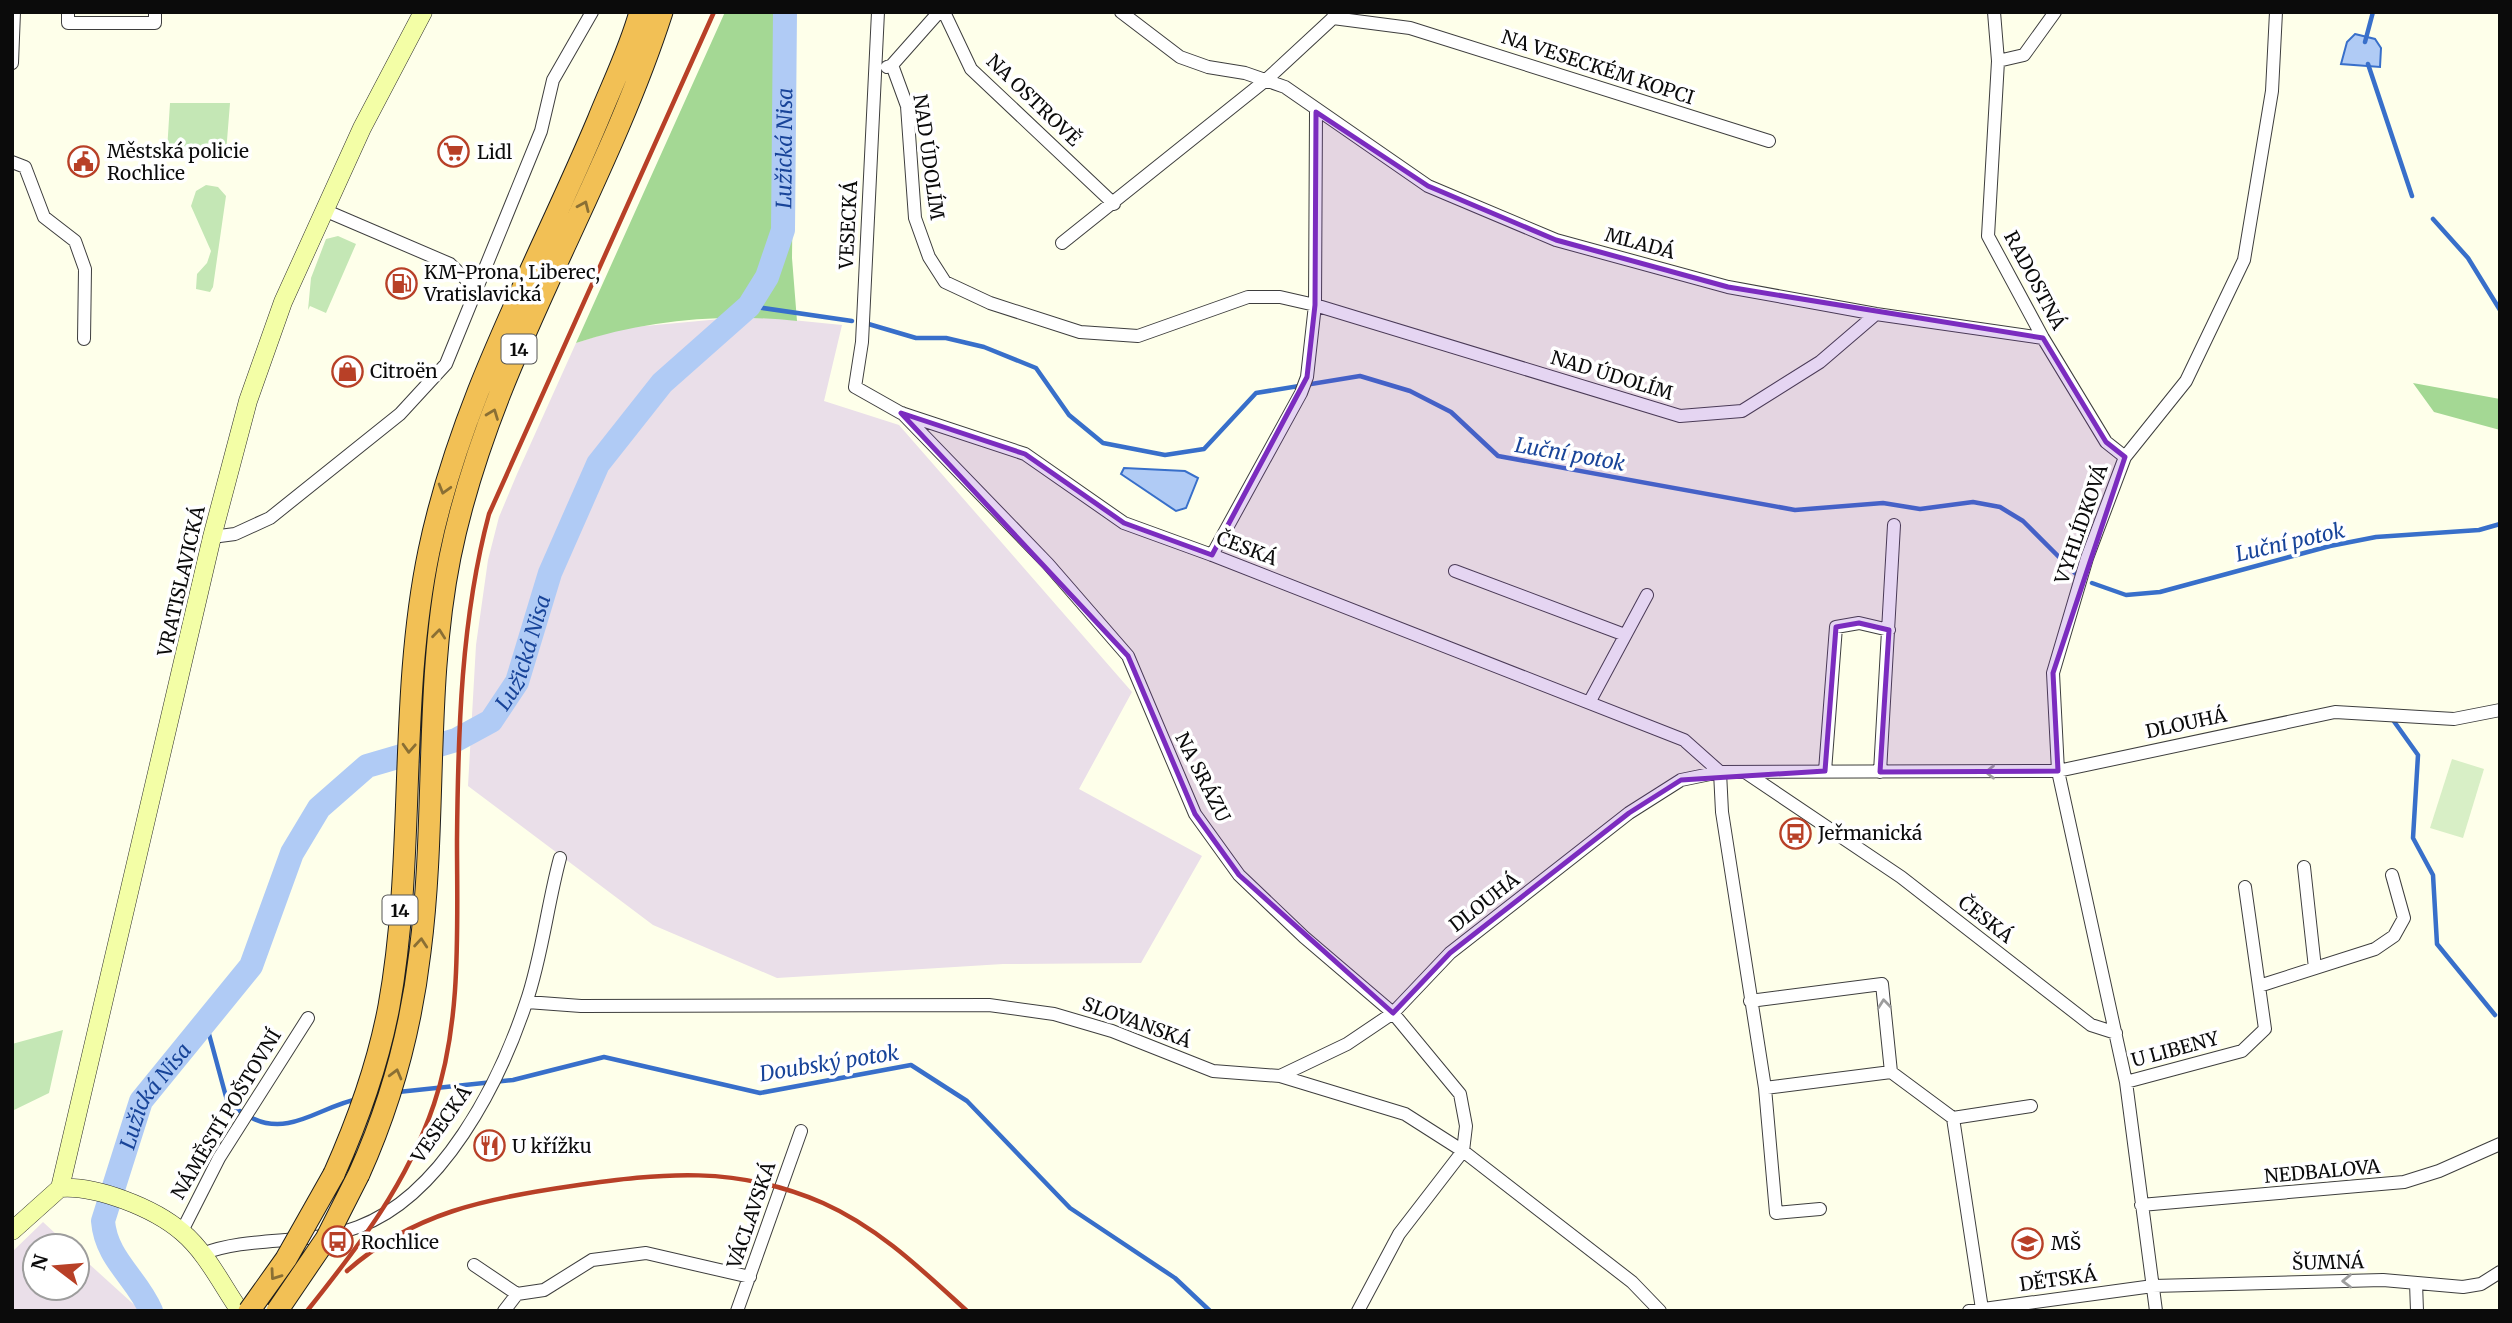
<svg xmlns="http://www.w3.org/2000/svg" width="2512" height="1323" font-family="Merriweather,serif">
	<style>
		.industrial { fill: #eadfe9 }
		.green { fill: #c4e7b5 }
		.forest { fill: #a4d894 }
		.pitch { fill: #d8efc6 }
		.water { fill: #b0cbf5; stroke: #386fca; stroke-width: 2 }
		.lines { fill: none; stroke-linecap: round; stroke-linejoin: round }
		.stream { stroke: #386fca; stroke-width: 4.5 }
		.river { stroke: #b0cbf5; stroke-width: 24 }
		.street-casing { stroke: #3e3e3e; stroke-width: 14 }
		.secondary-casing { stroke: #2d2d2d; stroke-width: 19 }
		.highway-casing { stroke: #1c1c1c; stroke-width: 23 }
		.street { stroke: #fff; stroke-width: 12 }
		.secondary { stroke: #f3fea6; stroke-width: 18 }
		.highway { stroke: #f2c055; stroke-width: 21 }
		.rail { stroke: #b84027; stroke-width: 4.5 }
		.highway-bridge-casing { stroke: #1c1c1c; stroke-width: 23; stroke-linecap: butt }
		.highway-bridge { stroke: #f2c055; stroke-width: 21 }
		.oneway { stroke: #8a6f34 }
		.oneway2 { stroke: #9d9d9d }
		.marked { fill: #7b2cbf; fill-opacity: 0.2; stroke: #7b2cbf; stroke-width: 5; stroke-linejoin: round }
		.labels { text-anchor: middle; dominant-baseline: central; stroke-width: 7; stroke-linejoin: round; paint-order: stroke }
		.shield { fill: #fff; stroke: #545454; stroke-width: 2 }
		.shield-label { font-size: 18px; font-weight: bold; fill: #0b0b0b }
		.street-label { font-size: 19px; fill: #0b0b0b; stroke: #fff }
		.poi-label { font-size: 19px; fill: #0b0b0b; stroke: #fff; text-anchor: start }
		.water-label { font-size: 21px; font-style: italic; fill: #184499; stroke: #fff }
	</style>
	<rect width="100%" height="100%" fill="#feffea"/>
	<path class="industrial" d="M753 316 842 325 824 401 899 425 1132 692 1079 789 1202 856 1141 963 1003 964 777 978 653 925 468 786 476 645 488 560 499 517 517 474 576 343 623 328Z
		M43 1222 69 1246H35V1288H77V1253L141 1311H12V1252Z"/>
	<path class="green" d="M170 103H230L226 153 167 151Z
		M206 185 218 187 226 196 213 287 210 292 196 289 197 274 207 263 211 251 191 206 196 191Z
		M338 236 356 244 326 313 310 306 308 310 311 278 326 239Z
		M63 1030 49 1093 12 1111V1044Z"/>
	<path class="forest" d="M725 12H795L792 258 797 321C724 313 646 320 576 343Z
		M2413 383 2500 399V430L2434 412Z"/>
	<path class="pitch" d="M2452 759 2484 769 2463 838 2430 828Z"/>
	<path class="water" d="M2355 34 2375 39 2381 48 2380 67 2341 64 2347 42Z
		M1124 468 1185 471 1198 478 1186 508 1176 511 1121 474Z"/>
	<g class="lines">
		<path class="stream" d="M2365 42 2373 12
			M2368 64 2412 196
			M2433 219 2468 258 2500 310
			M749 306 852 321
			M865 323 916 338H946L984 347 1036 368 1069 415 1103 443 1165 455 1204 449 1256 393 1360 376 1410 391 1451 412 1498 456 1795 510 1883 503 1920 509 1973 502 2000 507 2023 521 2080 578
			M2092 583 2126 595 2160 592 2330 546 2376 537 2479 530 2500 524
			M2393 720 2418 755 2413 838 2433 875 2437 944 2495 1015
			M206 1023 228 1104 243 1113
			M398 1092 513 1080 604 1057 760 1093 911 1065 967 1101 1070 1208 1175 1278 1210 1311
			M252 1118C290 1137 321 1106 358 1099"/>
		<path class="river" id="s1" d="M151 1311C137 1278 106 1259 103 1221L141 1101 251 966 292 853 319 808 367 766 456 740 491 721 517 682 550 573 598 464 662 383 749 306 767 277 783 230 785 12"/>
		<defs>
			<path id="street" d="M68 12V23H155V12
				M878 12 862 342 855 387 901 413 1025 454 1124 523 1212 555 1684 740 1720 772
				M944 12 971 69 1114 204
				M1121 12 1180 57 1208 67 1245 73 1285 87 1428 186 1556 240 1728 287 1876 314 2043 338
				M1994 12 1998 61 1988 236 2043 338 2106 442 2125 457
				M1333 18 1410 28 1769 141
				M1998 61 2024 55 2055 12
				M12 63 14 12
				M892 65 907 106 915 218 929 257 945 282 990 303 1080 332 1138 336 1248 297H1280L1315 305 1680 416 1742 411 1820 362 1876 314
				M887 67 892 65 939 12
				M12 162 25 167 44 217 75 241 85 269 84 339
				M324 210 450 264 478 291
				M1062 243 1266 80 1333 18 1334 13
				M902 413 1048 564 1128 656 1195 814 1239 875 1304 937 1393 1013 1460 1094 1466 1126 1463 1151
				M212 537 235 534 270 518 400 414 446 364 541 131 553 80 592 12
				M1212 555 1301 393 1307 377 1315 305 1316 112
				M1455 571 1625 635
				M1590 701 1647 595
				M1825 771 1836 627 1859 623 1889 630
				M1720 772 1722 812 1765 1088 1891 1072 1953 1118 1982 1309
				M1745 772 1901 877 2091 1025 2116 1033
				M1880 772 1894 525
				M2304 867 2315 968
				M2259 986 2375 949 2394 936 2404 918 2392 875
				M1750 1001 1882 984 1891 1072
				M527 1002 581 1006 989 1005 1054 1014 1112 1031 1213 1071 1280 1076 1405 1114 1463 1151 1632 1282 1660 1311
				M1280 1076 1347 1044 1393 1013 1450 953 1629 813 1681 780 1720 772 2058 771 2335 712 2454 719 2500 710
				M2126 1082 2242 1051 2265 1029 2245 887
				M1765 1088 1776 1213 1820 1209
				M1953 1118 2031 1106
				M2141 1205 2404 1182 2439 1171 2500 1144
				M182 1231 219 1158 308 1018
				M202 1254C251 1235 307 1246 358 1227 442 1196 499 1084 526 1003 542 957 547 906 560 858
				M474 1265 517 1294 504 1311
				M2416 1283 2417 1311
				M517 1294 544 1290 592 1260 646 1253 750 1277
				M737 1311 801 1131
				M1358 1311 1399 1234 1463 1151
				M1969 1311 2153 1286 2383 1280 2463 1287 2481 1284 2500 1272
				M2156 1311 2126 1082 2058 771 2053 673 2087 558 2125 457 2186 381 2244 260 2272 91 2276 12"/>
			<path id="secondary" d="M60 1188 212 537 248 401 283 302 362 128 423 12
				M60 1188C96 1185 154 1208 182 1232 206 1252 222 1285 240 1311
				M12 1231 60 1188"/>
			<path id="highway" d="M334 1174C358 1120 378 1065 389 1006 416 856 398 700 429 551 461 398 538 263 598 120 612 85 630 49 640 12
				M359 1174C391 1103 411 1029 420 952 437 821 424 687 450 557 489 364 602 198 662 12"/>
		</defs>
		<use href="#street" class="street-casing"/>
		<use href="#secondary" class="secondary-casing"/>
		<use href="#highway" class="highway-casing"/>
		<use href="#street" class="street"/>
		<use href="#secondary" class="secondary"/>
		<use href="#highway" class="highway"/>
		<path class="rail" d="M347 1271C412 1213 488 1198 572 1186 662 1173 736 1165 823 1203 879 1228 922 1270 967 1311
			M307 1311C359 1246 407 1184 434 1104 462 1022 457 926 457 840 458 731 461 619 489 514L714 12"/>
		<defs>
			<path id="highway-bridge" d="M249 1311 286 1259 334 1174
				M277 1311 326 1239 359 1174"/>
		</defs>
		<use href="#highway-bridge" class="highway-bridge-casing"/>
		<use href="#highway-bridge" class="highway-bridge"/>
	</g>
	<defs><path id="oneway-chevron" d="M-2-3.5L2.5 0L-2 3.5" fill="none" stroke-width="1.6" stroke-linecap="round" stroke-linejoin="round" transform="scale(1.75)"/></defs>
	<g class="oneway">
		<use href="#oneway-chevron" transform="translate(584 206) rotate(-66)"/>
		<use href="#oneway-chevron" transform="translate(493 414) rotate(-69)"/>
		<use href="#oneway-chevron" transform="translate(444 489) rotate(106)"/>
		<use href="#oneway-chevron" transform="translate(439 634) rotate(-84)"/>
		<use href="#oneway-chevron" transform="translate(409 748) rotate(93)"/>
		<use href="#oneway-chevron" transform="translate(421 943) rotate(-85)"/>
		<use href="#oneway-chevron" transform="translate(396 1074) rotate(-75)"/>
		<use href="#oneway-chevron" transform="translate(275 1275) rotate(125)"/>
	</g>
	<g class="oneway2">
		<use href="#oneway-chevron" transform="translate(1990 772) rotate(180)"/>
		<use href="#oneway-chevron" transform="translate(1884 1004) rotate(-96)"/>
		<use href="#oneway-chevron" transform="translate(2347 1281) rotate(179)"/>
	</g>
	<path class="marked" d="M1316 112 1428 186 1556 240 1728 287 2043 338 2106 442 2125 457 2053 673 2058 771 1880 772 1889 630 1859 623 1836 627 1825 771 1681 780 1629 813 1450 953 1393 1013 1239 875 1195 814 1128 656 901 413 1025 454 1124 523 1212 555 1307 377 1315 305Z"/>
	<defs>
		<symbol id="supermarket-ring" viewBox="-11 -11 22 22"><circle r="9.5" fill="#fff" stroke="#b84027" stroke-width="1.5"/><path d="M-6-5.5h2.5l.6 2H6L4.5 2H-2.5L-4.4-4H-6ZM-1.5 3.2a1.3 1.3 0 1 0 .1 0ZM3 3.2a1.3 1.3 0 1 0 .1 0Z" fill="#b84027"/></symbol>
		<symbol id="civic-ring" viewBox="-11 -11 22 22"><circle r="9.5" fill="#fff" stroke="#b84027" stroke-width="1.5"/><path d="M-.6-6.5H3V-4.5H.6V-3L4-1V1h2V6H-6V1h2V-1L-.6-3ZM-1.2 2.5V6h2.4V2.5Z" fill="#b84027"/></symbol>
		<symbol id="fuel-ring" viewBox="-11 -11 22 22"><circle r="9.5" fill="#fff" stroke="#b84027" stroke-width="1.5"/><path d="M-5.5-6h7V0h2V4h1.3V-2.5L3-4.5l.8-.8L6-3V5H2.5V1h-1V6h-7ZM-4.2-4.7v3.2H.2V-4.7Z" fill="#b84027"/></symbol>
		<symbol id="shop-ring" viewBox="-11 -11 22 22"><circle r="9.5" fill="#fff" stroke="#b84027" stroke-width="1.5"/><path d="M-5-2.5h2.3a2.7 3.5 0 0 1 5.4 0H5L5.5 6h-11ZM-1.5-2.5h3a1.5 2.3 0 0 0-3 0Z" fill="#b84027"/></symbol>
		<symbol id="bus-ring" viewBox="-11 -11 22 22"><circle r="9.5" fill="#fff" stroke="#b84027" stroke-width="1.5"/><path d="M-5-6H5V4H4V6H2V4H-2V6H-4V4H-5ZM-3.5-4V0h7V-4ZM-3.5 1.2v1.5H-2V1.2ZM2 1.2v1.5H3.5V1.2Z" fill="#b84027"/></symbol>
		<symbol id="restaurant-ring" viewBox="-11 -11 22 22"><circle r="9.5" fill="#fff" stroke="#b84027" stroke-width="1.5"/><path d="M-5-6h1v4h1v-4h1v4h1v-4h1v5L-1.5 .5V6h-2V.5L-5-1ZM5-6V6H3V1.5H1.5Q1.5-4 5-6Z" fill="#b84027"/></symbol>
		<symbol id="school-ring" viewBox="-11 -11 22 22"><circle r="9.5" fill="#fff" stroke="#b84027" stroke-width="1.5"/><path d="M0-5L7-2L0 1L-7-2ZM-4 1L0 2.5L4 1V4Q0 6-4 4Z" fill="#b84027"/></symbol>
	</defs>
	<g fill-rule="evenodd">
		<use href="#supermarket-ring" x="436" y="134" width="35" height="35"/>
		<use href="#civic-ring" x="66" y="144" width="35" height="35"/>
		<use href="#fuel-ring" x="384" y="266" width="35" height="35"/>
		<use href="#shop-ring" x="330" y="354" width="35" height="35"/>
		<use href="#bus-ring" x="1778" y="816" width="35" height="35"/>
		<use href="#restaurant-ring" x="472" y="1128" width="35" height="35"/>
		<use href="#bus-ring" x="320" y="1224" width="35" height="35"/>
		<use href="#school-ring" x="2010" y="1226" width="35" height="35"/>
	</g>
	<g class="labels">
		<g class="shield">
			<rect x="501.5" y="334.5" width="35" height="29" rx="5"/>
			<rect x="382.5" y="895.5" width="35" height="29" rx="5"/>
		</g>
		<g class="shield-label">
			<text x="519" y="349">14</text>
			<text x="400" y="910">14</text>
		</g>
		<g class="street-label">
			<text transform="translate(1598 67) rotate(18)">NA VESECKÉM KOPCI</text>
			<text transform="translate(1034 100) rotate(44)">NA OSTROVĚ</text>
			<text transform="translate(929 157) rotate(82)">NAD ÚDOLÍM</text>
			<text transform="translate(848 225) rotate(-87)">VESECKÁ</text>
			<text transform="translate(1640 243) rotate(15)">MLADÁ</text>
			<text transform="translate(2035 280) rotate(62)">RADOSTNÁ</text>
			<text transform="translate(1612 375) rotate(17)">NAD ÚDOLÍM</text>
			<text transform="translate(2081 524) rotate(-71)">VYHLÍDKOVÁ</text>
			<text transform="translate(1247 548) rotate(21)">ČESKÁ</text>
			<text transform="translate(181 581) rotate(-77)">VRATISLAVICKÁ</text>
			<text transform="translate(2186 723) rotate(-12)">DLOUHÁ</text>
			<text transform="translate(1203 777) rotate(63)">NA SRÁZU</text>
			<text transform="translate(1484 902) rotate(-38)">DLOUHÁ</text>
			<text transform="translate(1986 919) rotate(38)">ČESKÁ</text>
			<text transform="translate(1137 1022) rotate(20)">SLOVANSKÁ</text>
			<text transform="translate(2175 1049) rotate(-15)">U LIBENY</text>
			<text transform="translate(226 1114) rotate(-59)">NÁMĚSTÍ POŠTOVNÍ</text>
			<text transform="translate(441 1124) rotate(-55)">VESECKÁ</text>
			<text transform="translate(2322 1171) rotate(-5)">NEDBALOVA</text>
			<text transform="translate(751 1215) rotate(-71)">VÁCLAVSKÁ</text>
			<text transform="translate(2328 1262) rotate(-1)">ŠUMNÁ</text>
			<text transform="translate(2058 1279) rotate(-8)">DĚTSKÁ</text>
		</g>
		<g class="poi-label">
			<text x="107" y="151">Městská policie<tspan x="107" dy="22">Rochlice</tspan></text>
			<text x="477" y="152">Lidl</text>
			<text x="424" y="272">KM-Prona, Liberec,<tspan x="424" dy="22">Vratislavická</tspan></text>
			<text x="370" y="371">Citroën</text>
			<text x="1818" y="833">Jeřmanická</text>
			<text x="512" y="1146">U křížku</text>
			<text x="361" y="1242">Rochlice</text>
			<text x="2051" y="1243">MŠ</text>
		</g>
		<g class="water-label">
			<text stroke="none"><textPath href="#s1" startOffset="1437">Lužická Nisa</textPath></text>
			<text transform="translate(1570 454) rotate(10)">Luční potok</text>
			<text transform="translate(2290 542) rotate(-13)">Luční potok</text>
			<text stroke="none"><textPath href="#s1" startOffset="849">Lužická Nisa</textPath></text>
			<text transform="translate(829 1063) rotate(-9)">Doubský potok</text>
			<text stroke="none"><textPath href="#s1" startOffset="240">Lužická Nisa</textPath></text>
		</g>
	</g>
	<rect width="2512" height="1323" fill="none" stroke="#0b0b0b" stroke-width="28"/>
	<g transform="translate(56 1267) rotate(286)"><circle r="33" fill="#ffffff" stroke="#9d9d9d" stroke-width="2"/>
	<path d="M0-5L12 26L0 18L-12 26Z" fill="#b84027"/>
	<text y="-10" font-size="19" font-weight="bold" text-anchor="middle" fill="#0b0b0b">N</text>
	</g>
</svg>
